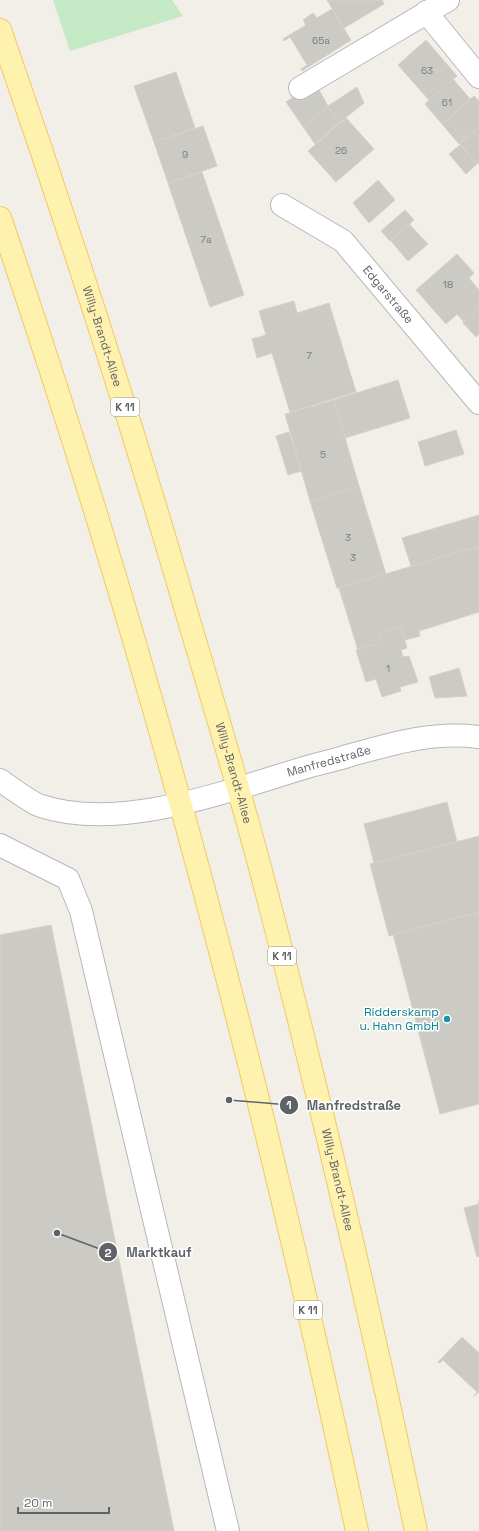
<svg xmlns="http://www.w3.org/2000/svg" width="479" height="1531" font-family="'Space Grotesk',sans-serif">
	<style>
		.green { fill: #c5e8c5 }
		.building { fill: #cccac5; stroke: #d6d1c6 }
		.lines { fill: none; stroke-linecap: round; stroke-linejoin: round }
		.minor-casing { stroke: #b5b8bc; stroke-width: 24 }
		.major-casing { stroke: #f2c960; stroke-width: 24 }
		.minor { stroke: #fff; stroke-width: 22 }
		.major { stroke: #fff2af; stroke-width: 22 }
		.culture-dot { fill: #0f9aa8; stroke: #fff; stroke-width: 1.5 }
		.labels { text-anchor: middle; dominant-baseline: central; stroke-width: 3; stroke-linejoin: round; paint-order: stroke }
		.number-label { font-size: 10px; fill: #7a7d7f }
		.shield { fill: #fff; stroke: #8f9295; stroke-width: 1 }
		.shield-label { font-size: 11px; font-weight: bold; fill: #5f6368 }
		.street-label { font-size: 12px; fill: #5f6368; stroke: #fff }
		.culture-label { font-size: 12px; fill: #0d838f; stroke: #fff; text-anchor: end }
		.leader { fill: none; stroke: #5f6368; stroke-width: 1.5 }
		.callout-dot { fill: #5f6368; stroke: #fff; stroke-width: 1.5 }
		.mark-label { font-size: 12px; text-anchor: middle; font-weight: bold; fill: #fff }
		.callout-label { font-size: 13px; text-anchor: middle; font-weight: bold; fill: #5f6368; stroke: #fff; stroke-width: 3; stroke-linejoin: round; paint-order: stroke }
	</style>
	<rect width="100%" height="100%" fill="#f1efe8"/>
	<path class="green" d="M53 0H172L183 16 70 51Z"/>
	<path class="building" d="M327 0H382L384 4 344 28Z
		M332 9 351 40 302 71 301 69 307 65 290 37 284 41 283 39 306 25 303 20 313 13 317 18Z
		M426 40 457 76 429 100 398 65Z
		M176 72 195 128 154 142 134 86Z
		M453 79 470 99 442 124 425 104Z
		M315 83 328 106 304 128 286 102Z
		M357 87 364 103 339 123 328 106Z
		M474 96 479 101V127L464 140 447 120Z
		M328 106 339 123 315 144 304 128Z
		M346 118 374 149 336 182 308 151Z
		M447 120 464 140 459 144 442 124Z
		M203 126 217 166 168 183 154 142Z
		M479 127V163L477 164 460 144Z
		M460 145 477 164 466 174 449 154Z
		M202 172 244 295 210 307 168 183Z
		M378 180 395 200 369 223 353 203Z
		M405 210 414 220 390 241 381 231Z
		M409 224 428 244 408 261 391 241Z
		M457 254 474 273 469 278 479 290V309L464 322 457 314 446 324 416 290Z
		M294 301 297 313 329 303 356 392 290 412 272 353 257 358 252 339 266 335 259 311Z
		M479 309V334L476 337 463 323Z
		M398 380 410 418 345 438 334 400Z
		M334 400 359 486 310 501 285 414Z
		M456 430 464 454 425 466 418 442Z
		M289 432 301 471 288 475 276 436Z
		M359 486 386 574 337 588 310 501Z
		M479 515V546L411 566 402 538Z
		M479 546V612L419 631 420 636 405 640 401 627 379 634 382 642 358 650 339 588Z
		M401 627 407 648 401 650 403 657 409 656 418 682 400 687 401 691 382 697 376 679 366 682 356 650 382 642 379 634Z
		M459 668 467 696 435 698 429 677Z
		M447 802 457 842 374 863 364 824Z
		M479 836V912L389 936 370 864Z
		M479 912V1104L440 1114 393 934Z
		M51 925 174 1531H0V935Z
		M479 1200V1256L477 1257 464 1208 479 1204Z
		M462 1337 479 1353V1392L473 1397 477 1392 443 1360 440 1363 438 1362Z"/>
	<g class="lines">
		<defs>
			<g id="minor">
				<path d="M426 12 479 77"/>
				<path d="M300 88 448 0"/>
				<path id="s1" d="M282 205 343 241 479 403"/>
				<path id="s2" d="M0 780C10 787 31 803 41 806 121 832 226 791 304 768 320 763 336 760 351 755 394 743 434 731 479 737"/>
				<path d="M0 845 68 879 81 911 228 1531"/>
			</g>
			<g id="major">
				<path id="s3" d="M0 30C70 230 134 431 193 634 217 715 241 795 262 875 319 1093 370 1311 416 1531"/>
				<path d="M0 218C147 647 263 1087 357 1531"/>
			</g>
		</defs>
		<use href="#minor" class="minor-casing"/>
		<use href="#major" class="major-casing"/>
		<use href="#minor" class="minor"/>
		<use href="#major" class="major"/>
	</g>
	<circle class="culture-dot" cx="447" cy="1019" r="4"/>
	<g class="labels">
		<g class="number-label">
			<text x="321" y="40">65a</text>
			<text x="427" y="70">63</text>
			<text x="447" y="102">61</text>
			<text x="341" y="150">26</text>
			<text x="185" y="154">9</text>
			<text x="206" y="239">7a</text>
			<text x="448" y="284">18</text>
			<text x="309" y="355">7</text>
			<text x="323" y="454">5</text>
			<text x="348" y="537">3</text>
			<text x="353" y="557">3</text>
			<text x="388" y="668">1</text>
		</g>
		<g class="shield">
			<rect x="111" y="398" width="28" height="18" rx="3"/>
			<rect x="268" y="947" width="28" height="18" rx="3"/>
			<rect x="294" y="1301" width="28" height="18" rx="3"/>
		</g>
		<g class="shield-label">
			<text x="125" y="407">K 11</text>
			<text x="282" y="956">K 11</text>
			<text x="308" y="1310">K 11</text>
		</g>
		<g class="street-label">
			<text stroke="none"><textPath href="#s1" startOffset="141">Edgarstraße</textPath></text>
			<text stroke="none"><textPath href="#s3" startOffset="323">Willy-Brandt-Allee</textPath></text>
			<text stroke="none"><textPath href="#s2" startOffset="344">Manfredstraße</textPath></text>
			<text stroke="none"><textPath href="#s3" startOffset="779">Willy-Brandt-Allee</textPath></text>
			<text stroke="none"><textPath href="#s3" startOffset="1199">Willy-Brandt-Allee</textPath></text>
		</g>
		<g class="culture-label">
			<text x="439" y="1012">Ridderskamp<tspan x="439" dy="14">u. Hahn GmbH</tspan></text>
		</g>
	</g>
	<path class="leader" d="M229 1100L289 1105M57 1233L108 1252"/>
	<g class="callout-dot">
		<circle cx="229" cy="1100" r="4"/>
		<circle cx="57" cy="1233" r="4"/>
		<circle cx="289" cy="1105" r="10"/>
		<circle cx="108" cy="1252" r="10"/>
	</g>
	<g class="mark-label">
		<text x="289" y="1109">1</text>
		<text x="108" y="1257">2</text>
	</g>
	<g class="callout-label">
		<text x="354" y="1110">Manfredstraße</text>
		<text x="159" y="1257">Marktkauf</text>
	</g>
	<path d="M18 1507v6h91v-6" fill="none" stroke="#5f6368" stroke-width="2"/>
	<text x="24" y="1507" font-size="12" fill="#5f6368" stroke="#ffffff" stroke-width="3" paint-order="stroke">20 m</text>
</svg>
